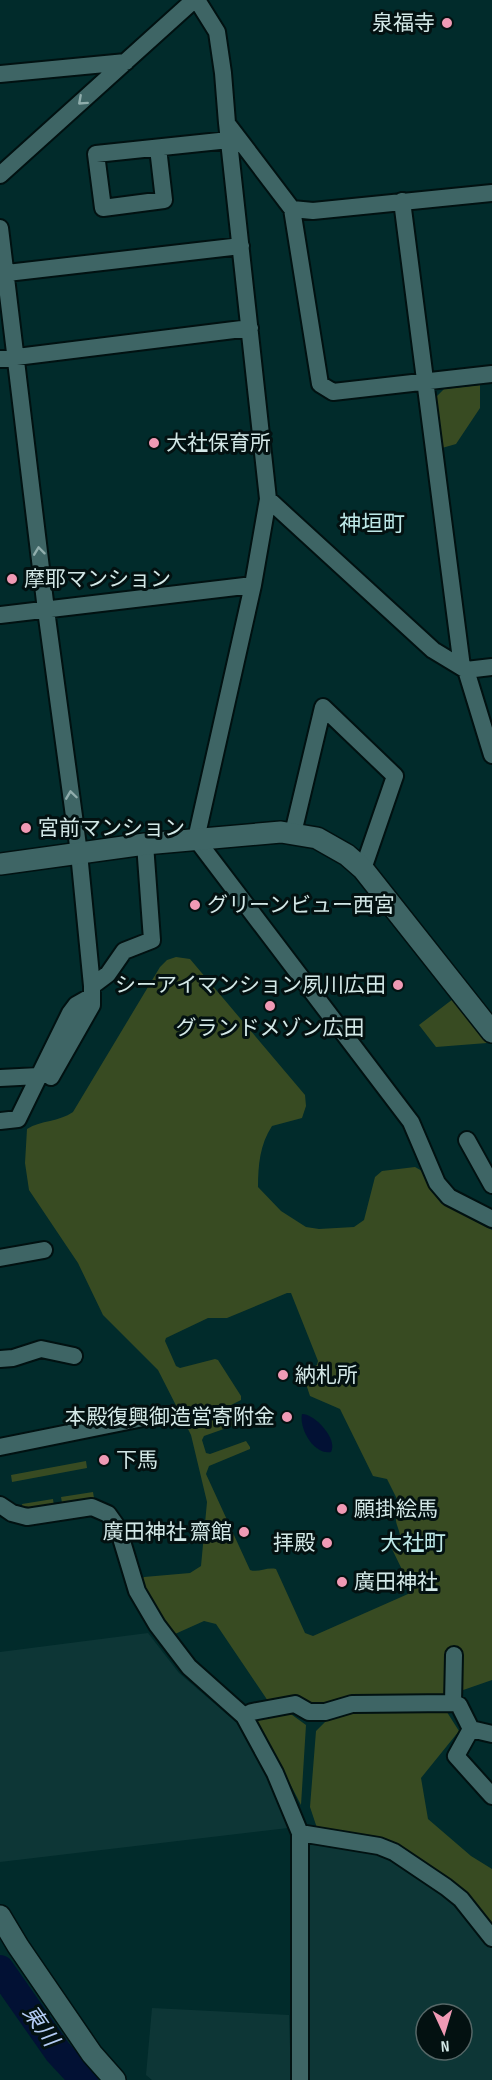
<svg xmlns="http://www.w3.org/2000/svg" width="492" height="2080" font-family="'Sofia Sans Condensed','Noto Sans JP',sans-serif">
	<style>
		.built { fill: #0d3636; fill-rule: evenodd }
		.green { fill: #384b22; fill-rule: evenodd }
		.water { fill: #021134 }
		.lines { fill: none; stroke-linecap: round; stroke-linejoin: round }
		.river { stroke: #021134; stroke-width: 28 }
		.minor-casing { stroke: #011111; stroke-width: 20 }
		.tertiary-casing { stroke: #011111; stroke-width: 24 }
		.minor { stroke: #3e6565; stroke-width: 16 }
		.tertiary { stroke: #3e6565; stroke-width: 21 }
		.oneway { stroke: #90adac }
		.poi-dot { fill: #f09ab5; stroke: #031111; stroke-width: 2 }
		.labels { text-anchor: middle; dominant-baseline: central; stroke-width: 6; stroke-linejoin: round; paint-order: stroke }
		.poi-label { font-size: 21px; fill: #d3e8e7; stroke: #031111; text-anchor: start }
		.neighbourhood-label { font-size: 22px; fill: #bee9e8; stroke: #031111 }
		.water-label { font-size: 22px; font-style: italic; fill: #b3cbf3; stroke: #031111 }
	</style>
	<rect width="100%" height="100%" fill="#012b2b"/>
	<path class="built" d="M148 1633 179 1673 237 1723 267 1772 288 1828 0 1862V1652Z
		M309 1839 375 1854 425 1878 449 1900 492 1945V2080H308L306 1948ZM426 2014H462V2050H426Z
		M152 2008 289 2015 291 2080H152L146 2075Z"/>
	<path class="green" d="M480 385V408L456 444 442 448 435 398 444 389Z
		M176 957 190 959 305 1095 306 1106 302 1118 272 1126C260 1144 258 1165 258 1187L281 1211 306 1227 319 1229 354 1227 364 1220 375 1177 382 1171 415 1167 422 1171 434 1194 441 1203 492 1230V1680L446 1696 327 1707 268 1701 216 1624 204 1621 175 1634 144 1593 141 1580 144 1577 190 1573 201 1566 207 1502 191 1435 158 1370 103 1315 78 1263 29 1190 25 1163 27 1129C41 1120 59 1122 73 1112L160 967 167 960ZM287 1293H291L318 1361 317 1365 302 1372 310 1396 340 1409 373 1476 387 1479 402 1509 401 1515 396 1517C395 1525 401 1531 400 1539L394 1542 392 1549 410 1586 408 1594 313 1636 305 1633 276 1569C266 1567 258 1573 250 1570L206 1474 209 1466 250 1449V1447L246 1441 210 1454 206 1453 202 1440 204 1436 252 1419 250 1409 235 1414 230 1408 231 1405 241 1400V1396L218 1360 215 1359 180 1368 176 1366 165 1341 166 1338 208 1318H227Z
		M453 999 487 1043 436 1047 419 1025Z
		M86 1461 87 1468 12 1482 11 1475Z
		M93 1492 94 1498 62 1503 61 1497Z
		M53 1499 54 1506 23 1511 22 1504Z
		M445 1709 459 1731 421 1778 428 1819 471 1856 492 1869V1931L381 1842 318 1831 310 1807 316 1731 329 1718 362 1711Z
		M288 1712 306 1725 301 1805 257 1720Z"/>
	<path class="water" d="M302 1414C315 1414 338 1439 331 1452 313 1455 299 1428 302 1414Z"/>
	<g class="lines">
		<path class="river" d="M0 1969 58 2052 84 2080"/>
		<defs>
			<path id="minor" d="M197 0 217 32 223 73 227 123 268 499 253 585 196 839 411 1122 437 1183 449 1197 492 1219
				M0 74 126 62
				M229 126 292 209 313 211 492 193
				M158 148 164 200 103 208 96 154 229 140
				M0 175 194 0
				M402 201 462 667
				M292 209 320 384 333 392 492 374
				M0 228 46 610 79 853 92 986 108 974 124 951 152 940 145 844
				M7 273 241 246
				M0 359 250 328
				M268 499 433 650 466 670 492 667
				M0 615 253 585
				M466 670 492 755
				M293 833 323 707 395 776 363 869
				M39 1076 70 1013 76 1005 92 996V986
				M51 1077 92 1005V996
				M0 1078 39 1076 18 1119 0 1121
				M467 1140 492 1185
				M0 1258 44 1250
				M0 1359 13 1358 41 1349 74 1356
				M0 1447 153 1416
				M0 1505 12 1513 27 1517 92 1507 108 1514 118 1528 137 1591 157 1625 189 1667 244 1716 275 1773 300 1833V2080
				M453 1703 454 1655
				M244 1716 252 1712 295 1704 309 1712H325L352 1704 453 1703 459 1705 471 1729 492 1734
				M471 1729 456 1756 492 1796
				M300 1833 379 1846 394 1852 446 1887 461 1899 492 1938"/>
			<path id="tertiary" d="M0 864 145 844 281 832 317 838 347 855 363 869 492 1032
				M0 1916 18 1946 92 2054 115 2080"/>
		</defs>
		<use href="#minor" class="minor-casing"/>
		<use href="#tertiary" class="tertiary-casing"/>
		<use href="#minor" class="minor"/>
		<use href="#tertiary" class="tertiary"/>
	</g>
	<defs><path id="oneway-chevron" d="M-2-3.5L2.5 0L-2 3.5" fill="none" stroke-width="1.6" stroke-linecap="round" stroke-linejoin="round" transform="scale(1.5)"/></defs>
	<g class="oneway">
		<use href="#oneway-chevron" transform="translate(82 101) rotate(138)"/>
		<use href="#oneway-chevron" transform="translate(39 551) rotate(-97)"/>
		<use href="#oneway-chevron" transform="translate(71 795) rotate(-98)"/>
	</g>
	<g class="poi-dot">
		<circle cx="447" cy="23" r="6"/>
		<circle cx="154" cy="443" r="6"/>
		<circle cx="12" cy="579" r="6"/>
		<circle cx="26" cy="828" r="6"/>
		<circle cx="195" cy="905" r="6"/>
		<circle cx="398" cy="985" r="6"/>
		<circle cx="270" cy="1006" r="6"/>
		<circle cx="283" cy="1375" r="6"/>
		<circle cx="287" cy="1417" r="6"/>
		<circle cx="104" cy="1460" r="6"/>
		<circle cx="342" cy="1509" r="6"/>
		<circle cx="244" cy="1532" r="6"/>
		<circle cx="327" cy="1543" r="6"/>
		<circle cx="342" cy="1582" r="6"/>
	</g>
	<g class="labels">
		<g class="poi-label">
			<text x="435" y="23" text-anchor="end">泉福寺</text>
			<text x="166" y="443">大社保育所</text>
			<text x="24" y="579">摩耶マンション</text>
			<text x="38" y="828">宮前マンション</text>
			<text x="207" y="905">グリーンビュー西宮</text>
			<text x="386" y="985" text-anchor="end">シーアイマンション夙川広田</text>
			<text x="270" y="1028" text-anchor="middle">グランドメゾン広田</text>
			<text x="295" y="1375">納札所</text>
			<text x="275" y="1417" text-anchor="end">本殿復興御造営寄附金</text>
			<text x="116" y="1460">下馬</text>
			<text x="354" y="1509">願掛絵馬</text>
			<text x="232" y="1532" text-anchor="end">廣田神社 齋館</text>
			<text x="315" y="1543" text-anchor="end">拝殿</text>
			<text x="354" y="1582">廣田神社</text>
		</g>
		<g class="neighbourhood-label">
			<text x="372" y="524">神垣町</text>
			<text x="413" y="1543">大社町</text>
		</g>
		<g class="water-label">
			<text transform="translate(40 2026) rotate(55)">東川</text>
		</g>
	</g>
	<g transform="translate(444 2032) rotate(176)"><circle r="28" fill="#031111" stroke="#566767" stroke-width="1.5"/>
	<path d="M0-4.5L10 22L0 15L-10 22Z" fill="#f09ab5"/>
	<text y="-9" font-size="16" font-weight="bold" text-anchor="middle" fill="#d3e8e7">N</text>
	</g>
</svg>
